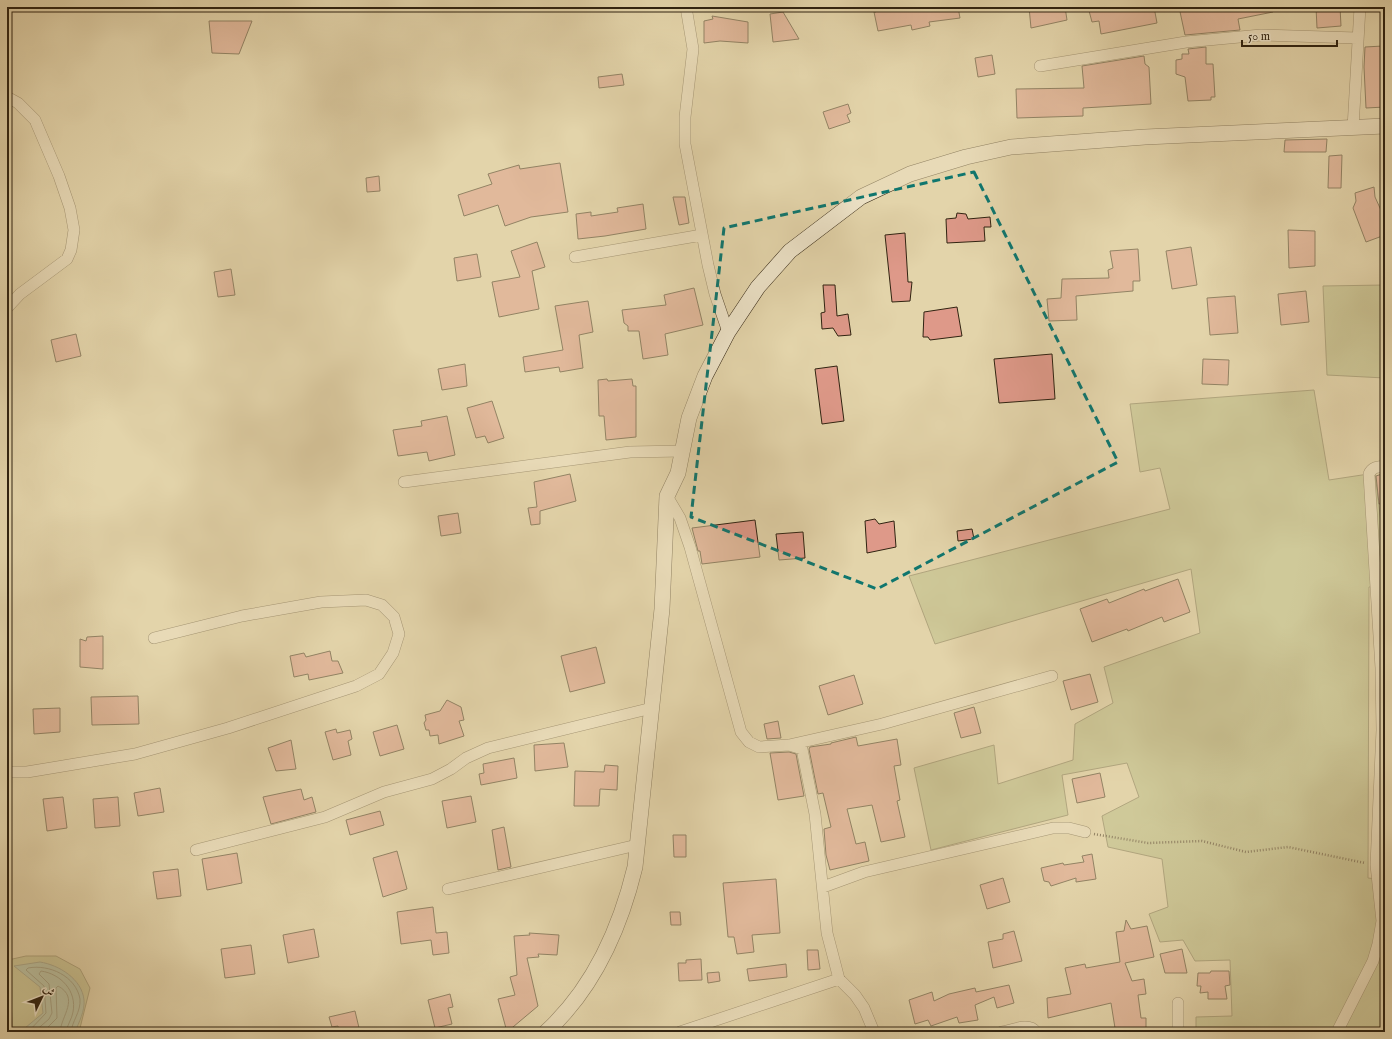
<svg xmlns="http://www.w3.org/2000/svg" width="1392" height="1039" font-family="'IM FELL English',Amiri,serif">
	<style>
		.green { fill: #b7bc86; stroke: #74704c }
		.water { fill: #96b8a5; stroke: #6d7c6a }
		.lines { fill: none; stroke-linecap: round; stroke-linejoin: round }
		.shore { stroke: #636e5b; stroke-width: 1 }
		.building { fill: #de9989; stroke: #302311 }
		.street-casing { stroke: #5d4f37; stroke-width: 12 }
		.secondary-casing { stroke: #302311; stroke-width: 16 }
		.path { stroke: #302311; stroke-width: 2.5; stroke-dasharray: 1 2; stroke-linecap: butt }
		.street { stroke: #ede3c8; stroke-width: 11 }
		.secondary { stroke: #ede3c8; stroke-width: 15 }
		.marked { fill: none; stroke: #0f766e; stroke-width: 3; stroke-dasharray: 8 5; stroke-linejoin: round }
	</style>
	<rect width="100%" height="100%" fill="#e3d4aa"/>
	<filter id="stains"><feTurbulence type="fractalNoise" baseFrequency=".005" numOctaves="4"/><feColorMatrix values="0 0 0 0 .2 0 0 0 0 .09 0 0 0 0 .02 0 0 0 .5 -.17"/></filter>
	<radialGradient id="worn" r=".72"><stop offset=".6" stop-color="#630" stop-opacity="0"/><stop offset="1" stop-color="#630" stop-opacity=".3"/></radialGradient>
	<path class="green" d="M1385 285V378L1327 375 1323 286Z
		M1314 390 1329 480 1375 473 1382 531H1385V585L1369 587 1368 878 1385 880V1032H1196V1017L1232 1016 1230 960 1195 961 1183 940 1160 942 1149 914 1168 907 1162 859 1108 847 1102 816 1139 797 1127 763 1062 775 1068 815 931 850 914 768 994 745 998 784 1073 760 1075 724 1113 703 1104 667 1200 633 1191 569 935 644 909 576 1170 509 1160 468 1140 472 1130 404Z
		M26 956H56L80 969 90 988 79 1032H13L8 960Z"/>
	<path class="water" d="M40 962C59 965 82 979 84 1000 85 1011 79 1022 75 1032L58 1030 55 1032H24L25 1028 43 1013 40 987 14 966Z"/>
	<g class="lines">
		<path class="shore" d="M28 1032 46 1013 44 986 26 970 28 968C49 964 76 976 80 999 81 1012 72 1021 71 1032
			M34 1032 49 1019 52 1013 49 984 39 974 41 971C61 974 77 991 73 1012 72 1019 67 1025 66 1032
			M43 1032 57 1018 56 988 58 986C80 998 61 1016 60 1032"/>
	</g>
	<path class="building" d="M875 7H895L896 9 958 7 960 18 929 22 930 26 912 30 911 25 878 31 874 12H876Z
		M1029 7H1065L1067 20 1031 28Z
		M1088 7H1154L1157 23 1101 34 1099 21 1092 22Z
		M1179 7H1272L1273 12 1238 19 1240 30 1185 35Z
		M1316 7H1340L1341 26 1317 28Z
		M783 12 799 39 773 42 770 14Z
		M712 16 748 22V43L720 41 704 43V21L713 19Z
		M209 21H252L239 54 212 53Z
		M1383 46 1385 107 1366 108 1364 67 1365 47Z
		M1206 47V64H1213L1215 97H1211V100L1188 101 1185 77 1176 74V60L1182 59V54H1189L1188 49Z
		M992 55 995 74 978 77 975 58Z
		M1144 56 1145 64 1149 67 1151 104 1083 108V116L1017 118 1016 89 1084 88 1082 66Z
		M622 74 624 85 599 88 598 77Z
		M848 104 851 113 847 115 850 122 829 129 823 112Z
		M1327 139 1326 152H1284L1285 140Z
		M1342 155 1341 188H1328L1329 156Z
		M560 163 568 212 531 217 505 226 498 205 464 216 458 195 492 184 488 174 519 165 520 169Z
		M379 176 380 191 367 192 366 178Z
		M1374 187 1375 197 1385 219V235L1366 242 1353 208 1356 201 1355 193Z
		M673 197H685L689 223 679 225Z
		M643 204 646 229 605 236 578 239 576 214 591 212V216L618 212 617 208Z
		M957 213 966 214 968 219 990 217 991 227H984L985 241 947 243 946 219 956 218Z
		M1288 230 1315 231V266L1289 268Z
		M905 233 908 282H912L910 301 892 302 885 235Z
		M537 242 545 267 532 271 539 309 499 317 492 282 520 277 511 251Z
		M1191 247 1197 285 1172 289 1166 251Z
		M1138 249 1140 281H1133V291L1076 296 1077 320 1049 321 1047 299 1061 298 1062 279 1109 278 1108 270 1113 268 1110 251Z
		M477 254 481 277 457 281 454 258Z
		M231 269 235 295 218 297 214 272Z
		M823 285H835L837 316 848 314 851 335 838 336 833 328 822 329 821 313 825 312Z
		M694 288 703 325 665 334 668 355 643 359 639 331H628V326L624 323 622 310 666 305 664 295Z
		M1306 291 1309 322 1281 325 1278 294Z
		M1235 296 1238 333 1210 335 1207 298Z
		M588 301 593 332 579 335 583 368 560 372 559 367 525 372 523 357 563 350 555 306Z
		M957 307 962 336 930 340 928 337H923L924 312Z
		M76 334 81 356 56 362 51 340Z
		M1052 354 1055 399 999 403 994 359Z
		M1203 359 1229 360 1228 385 1202 384Z
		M465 364 467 386 442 390 438 369Z
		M837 366 844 421 822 424 815 369Z
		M607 379 608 381 632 379 633 386H636V437L606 440 604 416H599L598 380Z
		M492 401 504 438 488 443 485 436 476 438 467 408Z
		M447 416 455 455 429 461 427 452 398 456 393 430 422 426 421 421Z
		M1385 473V503L1379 504 1376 476Z
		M570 474 576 501 540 511V524L531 525 528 508 537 507 534 482Z
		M458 513 461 533 441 536 438 516Z
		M875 519 879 524 894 521 896 547 867 553 865 521Z
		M755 520 760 557 702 564 700 551H698L692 528Z
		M972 529 974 539 958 541 957 531Z
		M803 532 805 558 779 560 776 534Z
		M1178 579 1190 612 1164 622 1162 617 1128 631 1127 629 1092 642 1080 609 1107 599 1109 603 1144 589 1145 591Z
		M103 636V669L80 667V639L86 641 87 637Z
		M596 647 605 683 570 692 561 656Z
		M330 651 332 661H338L343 673 309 680 308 674 294 677 290 656 304 653 306 657Z
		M1090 674 1098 702 1071 710 1063 681Z
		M854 675 863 704 828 715 819 686Z
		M138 696 139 724 92 725 91 697Z
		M447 700 461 707 464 720 459 721 464 736 439 744 438 735 430 736 429 730H426L424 723 426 720 425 715 440 711Z
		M974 707 981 733 961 738 954 713Z
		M60 708V732L34 734 33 709Z
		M778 721 781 738 767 739 764 724Z
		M397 725 404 749 380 756 373 732Z
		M336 729 337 733 350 730 352 739 348 741 351 755 333 760 325 732Z
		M856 737 858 746 897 739 901 765 894 766 900 800 897 801 905 837 881 842 872 805 847 809 856 844 865 842 869 861 830 870 826 855 824 829 831 827 823 793 818 794 809 749 810 747 831 744V743Z
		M291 740 296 769 276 771 268 748Z
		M564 743 568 767 535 771 534 745Z
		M789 752 796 754 804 796 778 800 770 753Z
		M514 758 517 778 481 785 479 774 484 773 483 764Z
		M605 765 618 766 617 790 600 789 599 806H574L575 771 604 772Z
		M1100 773 1105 797 1077 803 1072 779Z
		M160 788 164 812 138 816 134 793Z
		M301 789 304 800 312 797 316 812 271 824 263 797Z
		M471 796 476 822 447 828 442 801Z
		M63 797 67 828 47 831 43 799Z
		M118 797 120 826 95 828 93 799Z
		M380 811 384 825 350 835 346 820Z
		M504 827 511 867 498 870 492 830Z
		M673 835H686V857H674Z
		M397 851 407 889 383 897 373 858Z
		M237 853 242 883 207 890 202 859Z
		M1092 854 1096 879 1076 882V878L1051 886 1049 882 1044 881 1041 868 1063 863 1064 865 1084 862 1082 856Z
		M178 869 181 896 157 899 153 872Z
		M1003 878 1010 902 987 909 980 885Z
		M776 879 780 933 752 935 754 952 737 954 734 937H728L723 883Z
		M433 907 436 933 447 932 449 953 433 955 431 940 401 944 397 912Z
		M670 912H680L681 925H671Z
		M1126 920 1131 929 1147 926 1154 957 1125 963 1132 981 1144 979 1146 994 1138 995 1141 1018H1146V1032H1119V1028H1115L1111 1003 1048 1018 1047 998 1071 994 1065 968 1085 964 1086 968 1120 962 1116 932 1124 931Z
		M314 929 319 957 288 963 283 935Z
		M1014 931 1022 961 993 968 988 942 1003 939V934Z
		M529 933 559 935 557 955 538 954 539 957 527 958 538 1006 507 1032 498 999 515 995 510 977 517 975 514 936 530 935Z
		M251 945 255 974 225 978 221 949Z
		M1182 949 1187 973H1165L1160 954Z
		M807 950H818L820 969 808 970Z
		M701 959 702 980 679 981 678 963H686V960Z
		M786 964 787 977 749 981 747 969Z
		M1211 971H1229L1230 985 1225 986 1227 999H1208V992L1200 993 1201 986H1197L1198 973H1210Z
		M719 972 720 981 708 983 707 973Z
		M1009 985 1014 1003 997 1008 994 997 975 1005 978 1020 959 1023 957 1017 931 1026 928 1020 915 1024 909 1000 932 992 934 1001 949 994 975 988 976 992Z
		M450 994 453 1007 448 1008 452 1024 435 1028 428 1000Z
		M355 1011 360 1032H339L338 1026 332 1027 329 1017Z"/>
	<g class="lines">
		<defs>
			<path id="street" d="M686 7 693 49 685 117V144L708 265 715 294 728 332
				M1040 66 1186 42 1261 35 1357 38
				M7 97 18 103 35 120 59 176 70 208 74 230 71 250 67 259 20 294 7 308
				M1353 128 1360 7
				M575 257 702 235
				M404 482 630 452 682 451
				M667 496 680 518 690 547 741 732 749 742 759 747 789 745 882 724 1052 676
				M789 745 802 749 815 814 827 933 832 952 839 979 855 995 864 1008 874 1032
				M7 772H27L135 754 228 728 356 686 379 674 393 653 399 634 394 617 382 605 366 600 321 602 242 616 154 638
				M196 850 325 817 384 792 432 779 451 769 466 758 488 748 652 708
				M823 887 864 872 1053 828H1069L1085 832
				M448 889 637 845
				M1178 1003V1032
				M680 1032 839 979
				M1002 1032C1013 1030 1029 1022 1036 1032
				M1337 1032 1373 961 1378 944 1382 921 1376 865 1382 730 1381 668 1369 474C1372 467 1377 467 1385 466"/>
			<path id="secondary" d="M546 1032C594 988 620 929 635 867L662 609 667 496 678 473 689 418 705 376 728 332 758 287 790 251 861 197 910 174 966 157 1011 147 1145 137 1385 126"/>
		</defs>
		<use href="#street" class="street-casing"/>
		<use href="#secondary" class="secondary-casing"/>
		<path class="path" d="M1094 834 1148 843 1202 841 1246 852 1288 847 1365 863"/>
		<use href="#street" class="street"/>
		<use href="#secondary" class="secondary"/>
	</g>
	<path d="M0 0H1392V1039H0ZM974 172 1118 462 877 589 691 517 724 228Z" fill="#e3d4aa" fill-opacity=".55" fill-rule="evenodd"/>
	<path class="marked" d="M974 172 1118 462 877 589 691 517 724 228Z"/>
	<rect width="1392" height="1039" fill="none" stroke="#e3d4aa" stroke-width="24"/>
	<rect x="8" y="8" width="1376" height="1023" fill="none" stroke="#302311" stroke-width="2"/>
	<rect x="12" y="12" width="1368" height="1015" fill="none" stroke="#302311"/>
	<g transform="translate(42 997) rotate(47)" stroke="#ede3c8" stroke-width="3" paint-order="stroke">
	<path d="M0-3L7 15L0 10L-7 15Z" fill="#302311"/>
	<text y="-6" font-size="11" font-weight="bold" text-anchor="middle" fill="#302311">ش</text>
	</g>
	<path d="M1242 40v6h95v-6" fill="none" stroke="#302311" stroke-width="2"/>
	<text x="1248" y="40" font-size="12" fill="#302311" stroke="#ede3c8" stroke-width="3" paint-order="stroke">50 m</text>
	<rect width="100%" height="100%" filter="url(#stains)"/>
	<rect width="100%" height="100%" fill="url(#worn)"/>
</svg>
